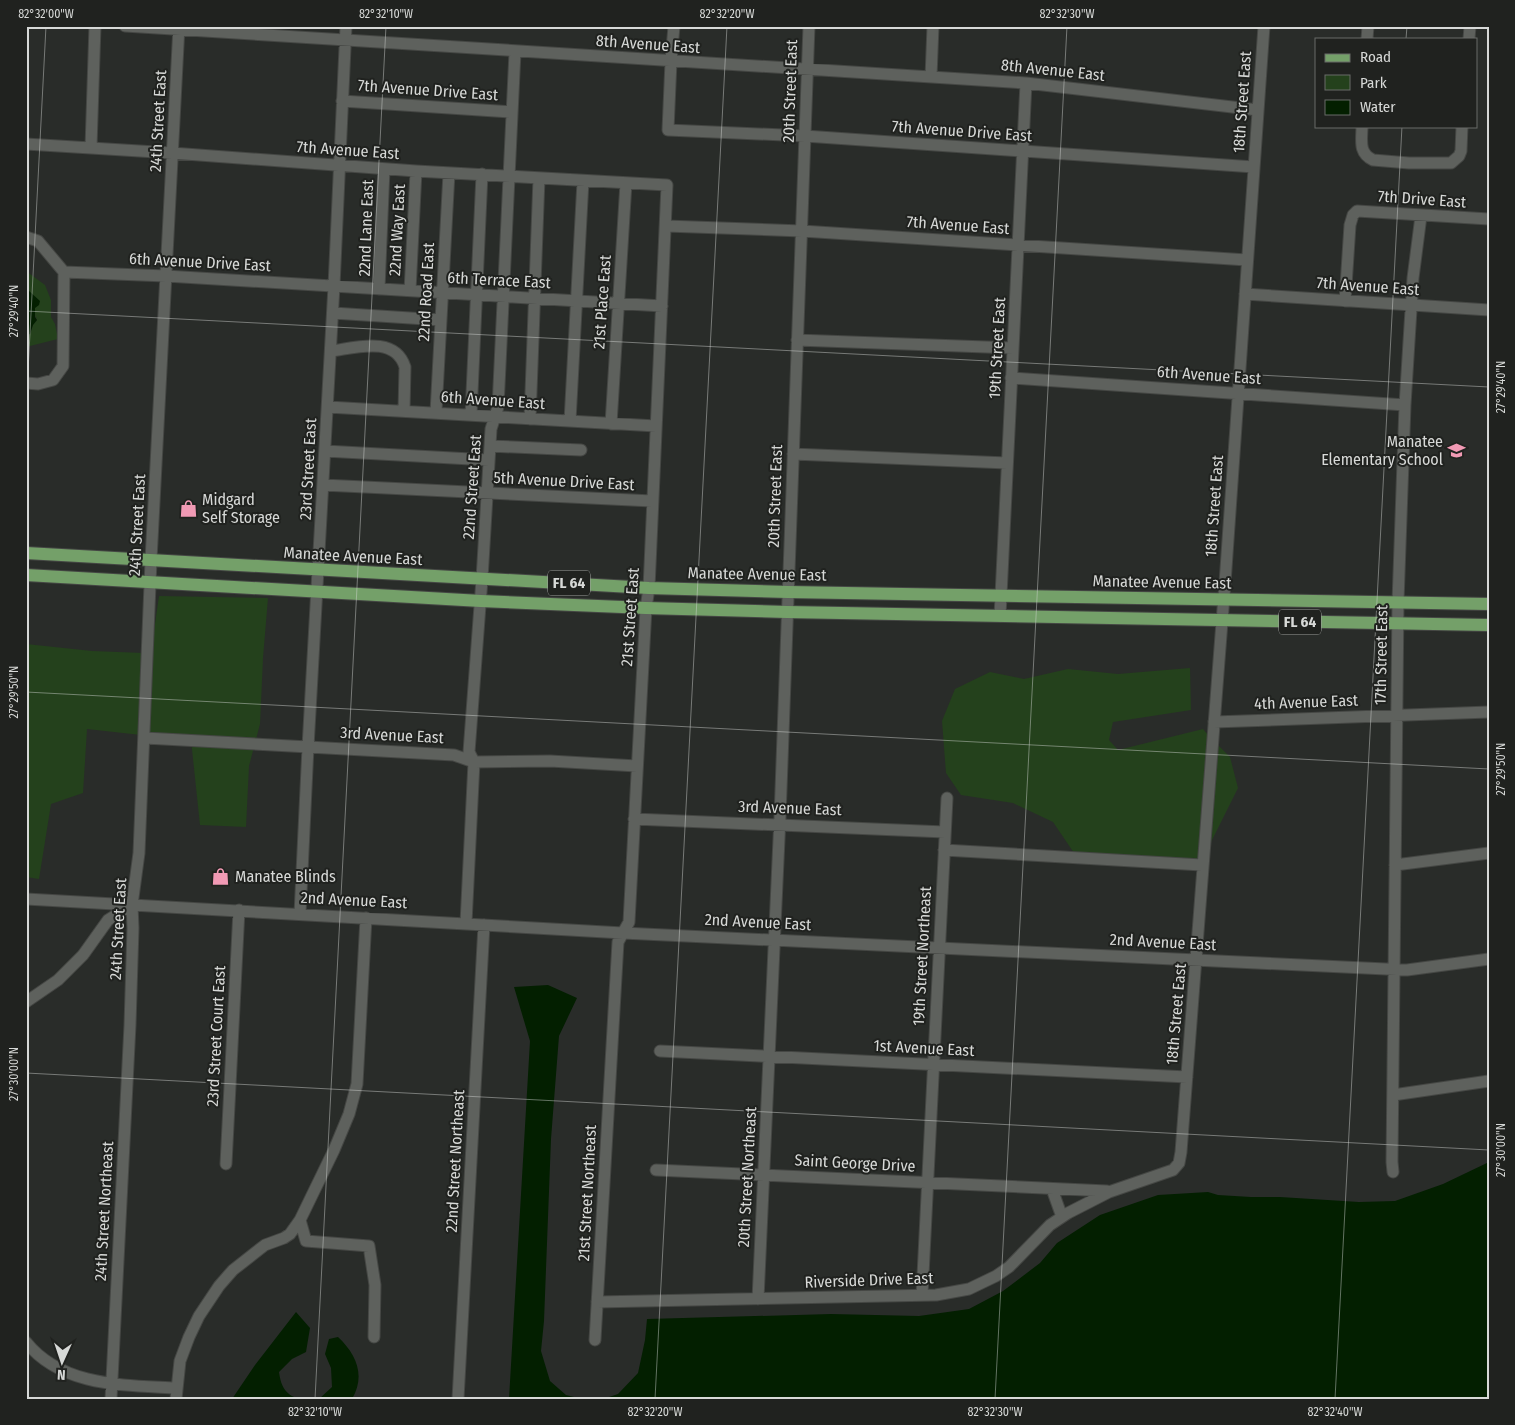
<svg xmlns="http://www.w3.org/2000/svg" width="1515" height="1425" font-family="'Fira Sans Condensed',sans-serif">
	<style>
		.green { fill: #24411c }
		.water { fill: #031f00 }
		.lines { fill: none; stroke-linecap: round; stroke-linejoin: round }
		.minor-casing { stroke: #454744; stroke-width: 13 }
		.major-casing { stroke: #454744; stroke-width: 14 }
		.minor { stroke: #5e615d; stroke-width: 11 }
		.major { stroke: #74a069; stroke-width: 12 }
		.ticks { fill: none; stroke: #d7d9d7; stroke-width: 1; stroke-opacity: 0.45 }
		.labels { text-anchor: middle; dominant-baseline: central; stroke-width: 4; stroke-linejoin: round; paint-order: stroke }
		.shield { fill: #20221f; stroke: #a0a2a0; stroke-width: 1 }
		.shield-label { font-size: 15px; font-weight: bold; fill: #d7d9d7 }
		.street-label { font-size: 16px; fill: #d7d9d7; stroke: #20221f }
		.poi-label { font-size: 16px; fill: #d7d9d7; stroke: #20221f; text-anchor: start }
		.neatline { fill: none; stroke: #d7d9d7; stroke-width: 2 }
		.ticks-label { font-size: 12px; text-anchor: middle; fill: #d7d9d7 }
	</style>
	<rect width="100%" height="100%" fill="#292c29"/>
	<path class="green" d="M26 271 45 285 51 300V317L55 324 58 339 26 347V335L30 334 33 325 37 320C32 311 37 301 29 291H26Z
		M159 596 268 598 263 658 260 724 249 766 246 827 200 825 191 740 149 735 153 638Z
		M26 644 92 651 144 653 141 735 87 729 83 793 51 804 39 879 26 877Z
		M1190 668 1191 710 1113 722 1109 740 1118 750 1203 729 1208 735 1198 860 1074 853 1053 822 1013 803 961 795 946 773 942 721 955 689 990 672 1024 679 1068 669 1118 674Z
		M1216 743 1230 757 1238 788 1208 848Z"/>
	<path class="water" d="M26 291H29L40 301 39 305 35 308V317L37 320 33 325 30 334 26 335Z
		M548 985 577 998 559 1036 551 1139 544 1321 541 1351 550 1381 566 1395 582 1399H509L530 1041 514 987Z
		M1489 1162V1399H603L618 1394 638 1373 645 1340 647 1319 831 1314 919 1316 969 1309 1003 1291 1040 1263 1057 1243 1100 1215 1158 1195 1208 1192 1218 1195 1251 1197H1280L1359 1202 1395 1201 1443 1184Z
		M296 1312 310 1328 306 1352 292 1359 279 1372C281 1387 286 1396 301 1399H232L255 1365Z
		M338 1337C356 1354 366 1375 352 1399H319L332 1387 331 1368 325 1354 329 1339Z"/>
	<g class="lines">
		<defs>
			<path id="minor" d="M125 26 1026 83 1258 110
				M674 26 671 61 668 130 805 136 1254 167
				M1367 39 1368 26
				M1469 39 1470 26
				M931 77 933 26
				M342 101 512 112
				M1362 126C1362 140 1358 153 1373 160L1409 163H1451L1459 156 1461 151 1462 126
				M26 144 172 153 416 171 667 185 649 588 646 608 629 922 618 942 595 1340
				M91 147 95 26
				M666 226 802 231 1247 260
				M26 237 38 241 64 272 63 366 53 380 38 384 26 383
				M64 272 166 276 662 306
				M379 289 384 169
				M410 291 416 171
				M1245 294 1489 310
				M1345 301 1350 225 1353 215 1357 211 1489 219
				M333 313 441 320
				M797 340 1013 348
				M331 351C355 348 395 335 405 367L404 411
				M1011 378 1405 405
				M328 407 656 426
				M436 412 449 173
				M471 415 482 174
				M530 419 539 178
				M570 421 583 181
				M611 424 626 183
				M490 446 581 450
				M325 451 489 460
				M793 454 1007 463
				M323 485 652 501
				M1000 616 1026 83
				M1214 722 1489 712
				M145 738 454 755 474 762 550 761 637 766
				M634 819 945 832
				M944 850 1202 865
				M1395 865 1489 853
				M26 899 623 933 1407 970 1489 959
				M300 914 308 747 334 286 346 26
				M466 923 474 762 469 752 482 579 491 429 498 407 515 52
				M26 1002 58 980 83 955 108 920 132 905
				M660 1051 1187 1077
				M1393 1095 1489 1081
				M226 1164 239 910
				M656 1170 1107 1191
				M1393 1172 1392 1162 1398 602 1405 405 1413 278 1421 216
				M1052 1189 1062 1217
				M300 1220 306 1241 369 1246 375 1285 374 1337
				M922 1295 947 798
				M758 1299 780 817 809 26
				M597 1302 936 1295 969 1289 996 1276 1009 1267 1050 1225 1068 1213 1109 1192 1173 1170 1179 1163 1181 1152 1225 583 1264 26
				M26 1342C62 1387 124 1385 176 1388
				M111 1399 130 1025 133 928 132 905 139 853 151 560 179 26
				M176 1399 180 1361 189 1337 199 1316 219 1286 233 1270 265 1245 284 1238 290 1234 300 1220 334 1150 349 1114 357 1084 366 918
				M458 1399 484 925"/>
			<path id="major" d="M26 553 649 588 788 592 1489 604
				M26 575 481 601 646 608 787 612 1489 625"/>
		</defs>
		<use href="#minor" class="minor-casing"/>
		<use href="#major" class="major-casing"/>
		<use href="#minor" class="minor"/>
		<use href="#major" class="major"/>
	</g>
	<path class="ticks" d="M1406 39 1407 26M26 311 1489 387M26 410 46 26M26 692 1489 769M26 1073 1489 1150M315 1399 386 26M655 1399 727 26M995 1399 1067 26M1335 1399 1402 126"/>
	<defs>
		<symbol id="school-bare" viewBox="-9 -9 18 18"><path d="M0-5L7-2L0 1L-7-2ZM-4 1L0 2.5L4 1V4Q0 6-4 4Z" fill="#f19ab4" stroke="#20221f" stroke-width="2.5" paint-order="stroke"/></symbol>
		<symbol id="shop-bare" viewBox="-9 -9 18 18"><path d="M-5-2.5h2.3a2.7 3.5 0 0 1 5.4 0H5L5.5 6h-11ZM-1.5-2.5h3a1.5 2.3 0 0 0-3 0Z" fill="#f19ab4" stroke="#20221f" stroke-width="2.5" paint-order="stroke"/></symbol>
	</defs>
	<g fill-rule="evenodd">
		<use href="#school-bare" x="1444" y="438" width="25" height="25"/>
		<use href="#shop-bare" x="176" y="496" width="25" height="25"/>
		<use href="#shop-bare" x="208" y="864" width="25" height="25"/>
	</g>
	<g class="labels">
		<g class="shield">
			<rect x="548" y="570.5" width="42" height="25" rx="4"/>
			<rect x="1279" y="609.5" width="42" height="25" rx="4"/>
		</g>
		<g class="shield-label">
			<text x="569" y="583">FL 64</text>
			<text x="1300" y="622">FL 64</text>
		</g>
		<g class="street-label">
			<text transform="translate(648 44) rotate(4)">8th Avenue East</text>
			<text transform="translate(1053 70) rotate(6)">8th Avenue East</text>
			<text transform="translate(428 90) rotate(4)">7th Avenue Drive East</text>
			<text transform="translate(790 91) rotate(-88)">20th Street East</text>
			<text transform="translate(1242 102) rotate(-86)">18th Street East</text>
			<text transform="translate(158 121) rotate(-87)">24th Street East</text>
			<text transform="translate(962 131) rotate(4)">7th Avenue Drive East</text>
			<text transform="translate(348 150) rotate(4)">7th Avenue East</text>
			<text transform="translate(1422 199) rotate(4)">7th Drive East</text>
			<text transform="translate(958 225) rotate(4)">7th Avenue East</text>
			<text transform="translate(366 228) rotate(-88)">22nd Lane East</text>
			<text transform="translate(397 230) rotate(-87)">22nd Way East</text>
			<text transform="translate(200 262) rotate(3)">6th Avenue Drive East</text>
			<text transform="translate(499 280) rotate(3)">6th Terrace East</text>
			<text transform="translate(1368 286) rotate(4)">7th Avenue East</text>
			<text transform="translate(426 292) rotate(-87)">22nd Road East</text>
			<text transform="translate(602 302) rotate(-86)">21st Place East</text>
			<text transform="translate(997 348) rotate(-87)">19th Street East</text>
			<text transform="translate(1209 375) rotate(4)">6th Avenue East</text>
			<text transform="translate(493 400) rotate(4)">6th Avenue East</text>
			<text transform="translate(308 469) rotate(-87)">23rd Street East</text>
			<text transform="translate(564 481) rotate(3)">5th Avenue Drive East</text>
			<text transform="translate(472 487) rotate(-86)">22nd Street East</text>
			<text transform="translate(775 496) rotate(-88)">20th Street East</text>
			<text transform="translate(1214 506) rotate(-86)">18th Street East</text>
			<text transform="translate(137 525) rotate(-87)">24th Street East</text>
			<text transform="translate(353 556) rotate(3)">Manatee Avenue East</text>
			<text transform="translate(757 574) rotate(1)">Manatee Avenue East</text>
			<text transform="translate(1162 582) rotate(1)">Manatee Avenue East</text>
			<text transform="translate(630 617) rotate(-86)">21st Street East</text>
			<text transform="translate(1381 655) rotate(-89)">17th Street East</text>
			<text transform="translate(1306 702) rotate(-2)">4th Avenue East</text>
			<text transform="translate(392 735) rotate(3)">3rd Avenue East</text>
			<text transform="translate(790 808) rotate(2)">3rd Avenue East</text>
			<text transform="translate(354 900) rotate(3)">2nd Avenue East</text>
			<text transform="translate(758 922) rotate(3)">2nd Avenue East</text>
			<text transform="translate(118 929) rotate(-87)">24th Street East</text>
			<text transform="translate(1163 942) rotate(3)">2nd Avenue East</text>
			<text transform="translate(922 956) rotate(-87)">19th Street Northeast</text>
			<text transform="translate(1176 1014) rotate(-85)">18th Street East</text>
			<text transform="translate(216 1036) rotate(-87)">23rd Street Court East</text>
			<text transform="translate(924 1048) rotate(3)">1st Avenue East</text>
			<text transform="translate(455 1161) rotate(-87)">22nd Street Northeast</text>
			<text transform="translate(855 1163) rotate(3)">Saint George Drive</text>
			<text transform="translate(747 1177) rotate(-87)">20th Street Northeast</text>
			<text transform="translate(587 1193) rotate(-87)">21st Street Northeast</text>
			<text transform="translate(104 1211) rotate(-87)">24th Street Northeast</text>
			<text transform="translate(869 1280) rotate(-2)">Riverside Drive East</text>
		</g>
		<g class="poi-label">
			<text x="1443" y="441" text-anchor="end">Manatee<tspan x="1443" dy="18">Elementary School</tspan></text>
			<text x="202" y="499">Midgard<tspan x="202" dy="18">Self Storage</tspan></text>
			<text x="235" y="876">Manatee Blinds</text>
		</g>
	</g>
	<rect width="1515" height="1425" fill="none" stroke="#20221f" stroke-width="55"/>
	<rect x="1315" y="38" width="162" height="90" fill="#20221f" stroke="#696b69"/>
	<rect x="1325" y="54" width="25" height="8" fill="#74a069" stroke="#696b69"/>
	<text x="1360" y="62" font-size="15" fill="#d7d9d7">Road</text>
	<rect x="1325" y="75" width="25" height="15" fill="#24411c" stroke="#696b69"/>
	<text x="1360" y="88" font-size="15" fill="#d7d9d7">Park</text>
	<rect x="1325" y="100" width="25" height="15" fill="#031f00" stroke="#696b69"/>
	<text x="1360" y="112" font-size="15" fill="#d7d9d7">Water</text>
	<g transform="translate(62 1362) rotate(183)" stroke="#20221f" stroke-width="4" paint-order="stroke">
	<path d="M0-4L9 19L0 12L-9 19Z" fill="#d7d9d7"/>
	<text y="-8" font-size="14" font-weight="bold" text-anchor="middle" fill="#d7d9d7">N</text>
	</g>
	<rect x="28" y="28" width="1460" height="1370" class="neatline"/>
	<g class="ticks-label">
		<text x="46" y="18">82°32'00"W</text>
		<text x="386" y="18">82°32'10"W</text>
		<text x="727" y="18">82°32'20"W</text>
		<text x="1067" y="18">82°32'30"W</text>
		<text transform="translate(14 311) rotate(-90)" y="4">27°29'40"N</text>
		<text transform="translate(1501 387) rotate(-90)" y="4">27°29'40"N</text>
		<text transform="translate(14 692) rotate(-90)" y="4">27°29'50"N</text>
		<text transform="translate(1501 769) rotate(-90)" y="4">27°29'50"N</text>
		<text transform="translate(14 1074) rotate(-90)" y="4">27°30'00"N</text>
		<text transform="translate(1501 1150) rotate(-90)" y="4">27°30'00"N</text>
		<text x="315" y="1416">82°32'10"W</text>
		<text x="655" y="1416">82°32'20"W</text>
		<text x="995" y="1416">82°32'30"W</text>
		<text x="1335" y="1416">82°32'40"W</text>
	</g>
</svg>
